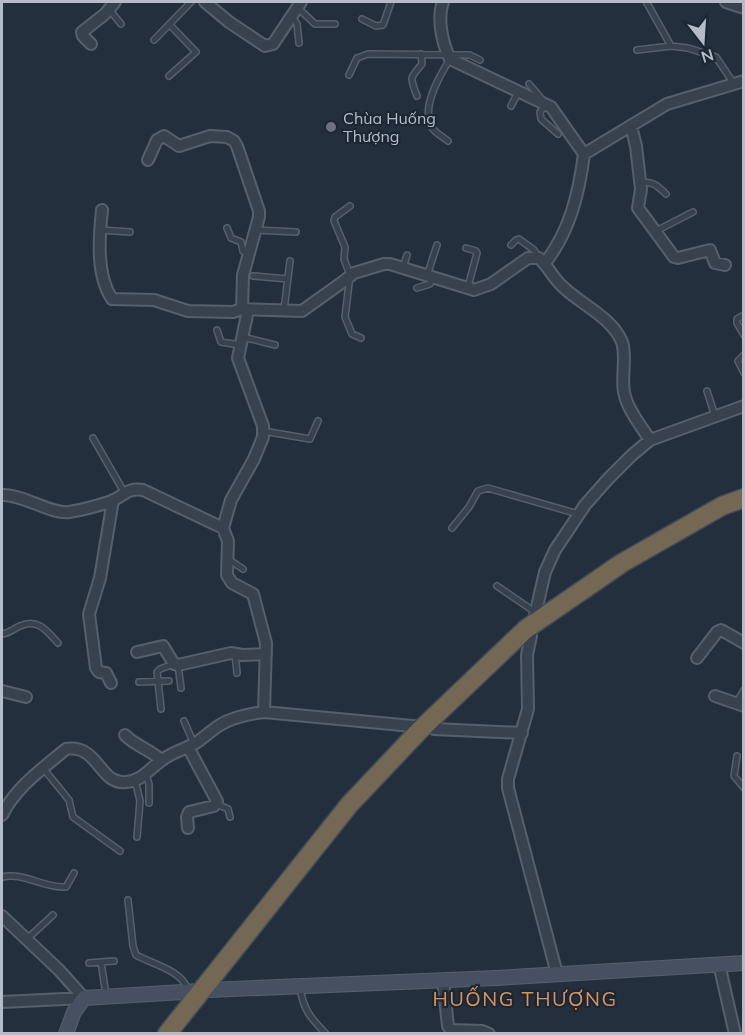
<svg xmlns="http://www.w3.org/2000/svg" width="745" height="1035" font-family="Mulish,sans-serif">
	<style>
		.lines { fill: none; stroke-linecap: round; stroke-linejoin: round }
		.lane-casing { stroke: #565f6c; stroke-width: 8 }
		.street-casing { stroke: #565f6c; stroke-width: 14 }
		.secondary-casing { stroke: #565f6c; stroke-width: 16 }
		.highway-casing { stroke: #434c59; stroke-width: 21 }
		.lane { stroke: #38414e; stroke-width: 5 }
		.street { stroke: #38414e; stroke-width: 10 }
		.secondary { stroke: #465061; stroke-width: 14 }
		.highway { stroke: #746855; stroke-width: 18 }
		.worship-dot { fill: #6b7280; stroke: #1d2633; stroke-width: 2 }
		.labels { text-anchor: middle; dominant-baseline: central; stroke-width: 4.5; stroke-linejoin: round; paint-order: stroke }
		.poi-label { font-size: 16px; fill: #b4bcc9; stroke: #1d2633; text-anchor: start }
		.quarter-label { font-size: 20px; letter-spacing: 1.5px; fill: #d59563; stroke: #1d2633 }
	</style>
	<rect width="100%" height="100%" fill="#242f3e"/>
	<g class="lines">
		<defs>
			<path id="lane" d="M647 3 671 46 688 48 716 57 734 84
				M298 8 315 24H335
				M109 9 121 24
				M292 16 297 24 299 43
				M362 19 376 26 383 25 391 2
				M154 40 191 2
				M637 50 671 46
				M349 75 357 58 368 54 470 55 480 60
				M169 76 196 52 170 25
				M529 84 546 104 540 112 541 119 558 134
				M417 96C410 77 409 79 422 64L421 54
				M511 106 519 91
				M448 141C443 137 437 134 433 129 419 110 440 75 450 59
				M640 184C651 179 659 187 666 194
				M350 206 335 217 334 221 345 247 344 259 350 275 345 317 352 334 361 338
				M227 228 231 238 241 242 243 251 249 255
				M100 230 130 232
				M256 230 296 232
				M656 231 693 212
				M511 245 516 240 519 239 534 250 539 258
				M466 248 476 251 477 253 468 287
				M403 268 407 255
				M253 276 288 279
				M427 276 437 245
				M417 288 430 284 433 278
				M284 310 290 261
				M744 315 737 319V323L744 335
				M217 330 221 342 240 345
				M243 337 275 345
				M744 355 738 361 744 373
				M707 391 715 416
				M263 431 310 439 318 421
				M93 438 124 492
				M452 528 469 507 478 491 488 488 578 514
				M228 559 243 569
				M497 586 535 612
				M2 634C10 633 13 629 20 626 38 618 47 631 58 643
				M235 653 237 673
				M178 665 181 688
				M139 682 169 681
				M736 704 744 690
				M161 709 157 672 160 669 174 664
				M184 721 194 744
				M737 756 734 776 744 788
				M43 768 69 800 73 817 120 851
				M146 775 149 784V803
				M135 780 140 801 137 837
				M217 804 228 809 230 817
				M2 877C23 872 42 887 63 887H66L74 873
				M128 900 133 946 136 955C152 964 182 970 188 990
				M27 939 53 915
				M89 963 101 962
				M300 988C304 1011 310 1017 326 1034
				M106 995 101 962 114 961"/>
			<path id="street" d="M205 2 229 22 265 46 273 44 301 2
				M443 2C437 18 442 43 450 59L551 107 584 154C579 193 570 231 545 263
				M726 2 744 8
				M91 44 83 36 82 32 105 14 115 2
				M631 126 636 146 641 189 638 208 674 257 678 258 710 250 715 263 725 265
				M584 154 667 104 744 81
				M148 160 157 140 164 136 179 146 210 136 227 137 234 141 237 146 259 211V217L243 275 242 309
				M102 210C99 238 96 275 112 299L154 300 188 311 233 312 242 309 302 311 344 281 354 273 384 264H390L474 290 491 284 528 258H539C548 266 553 278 562 286 580 304 612 317 622 342 627 357 621 376 624 392 627 409 641 426 650 440
				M248 310 238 358 263 426V437L254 459 231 500 223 528 228 541 227 575 232 583 253 594 266 643 264 712
				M2 495C23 494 52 515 69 512 82 510 97 506 109 502 123 497 127 487 143 490L223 528
				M533 624 545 572 555 550 585 505 608 479 632 455 650 440 744 406
				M531 636 527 655 528 709 508 779V788L557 974
				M137 652 163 646 174 664 178 665 231 653 242 655 266 654
				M697 658 717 632 721 630 744 643
				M111 683 106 673 99 672 96 668 89 614 100 578 113 500
				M2 691 26 697
				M715 696 744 706
				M434 729 522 733
				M125 735C135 746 150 749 161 760
				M188 747 217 801 214 806 189 812 187 817 188 828
				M2 815C16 787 42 769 66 749 99 744 99 785 126 782 142 781 149 769 161 761 170 753 183 750 194 744 203 739 210 731 220 725 233 717 248 714 264 712L423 727
				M2 916 59 970 84 998
				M719 964 735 1034
				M443 980 448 1026 451 1030 482 1031 489 1034
				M2 1002 84 998"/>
			<path id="secondary" d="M209 990 496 978 744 963
				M66 1034 74 1012 84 998 200 991"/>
			<path id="highway" d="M167 1034 349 805 419 731 526 629 622 563 722 506 744 498"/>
		</defs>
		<use href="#lane" class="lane-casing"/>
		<use href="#street" class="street-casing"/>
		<use href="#secondary" class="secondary-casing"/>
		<use href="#highway" class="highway-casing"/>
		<use href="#lane" class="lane"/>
		<use href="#street" class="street"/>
		<use href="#secondary" class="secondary"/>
		<use href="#highway" class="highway"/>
	</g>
	<circle class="worship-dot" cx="331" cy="127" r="6"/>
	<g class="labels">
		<g class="poi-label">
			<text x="343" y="118">Chùa Huống<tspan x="343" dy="18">Thượng</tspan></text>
		</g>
		<g class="quarter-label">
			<text x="525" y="998">HUỐNG THƯỢNG</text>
		</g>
	</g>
	<rect width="745" height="1035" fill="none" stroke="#b4bcc9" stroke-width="6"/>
	<g transform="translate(703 42) rotate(163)" stroke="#1d2633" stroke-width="4.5" paint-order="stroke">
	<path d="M0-4.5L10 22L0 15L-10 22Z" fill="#b4bcc9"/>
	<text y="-9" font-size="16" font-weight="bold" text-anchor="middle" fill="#b4bcc9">N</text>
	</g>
</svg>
